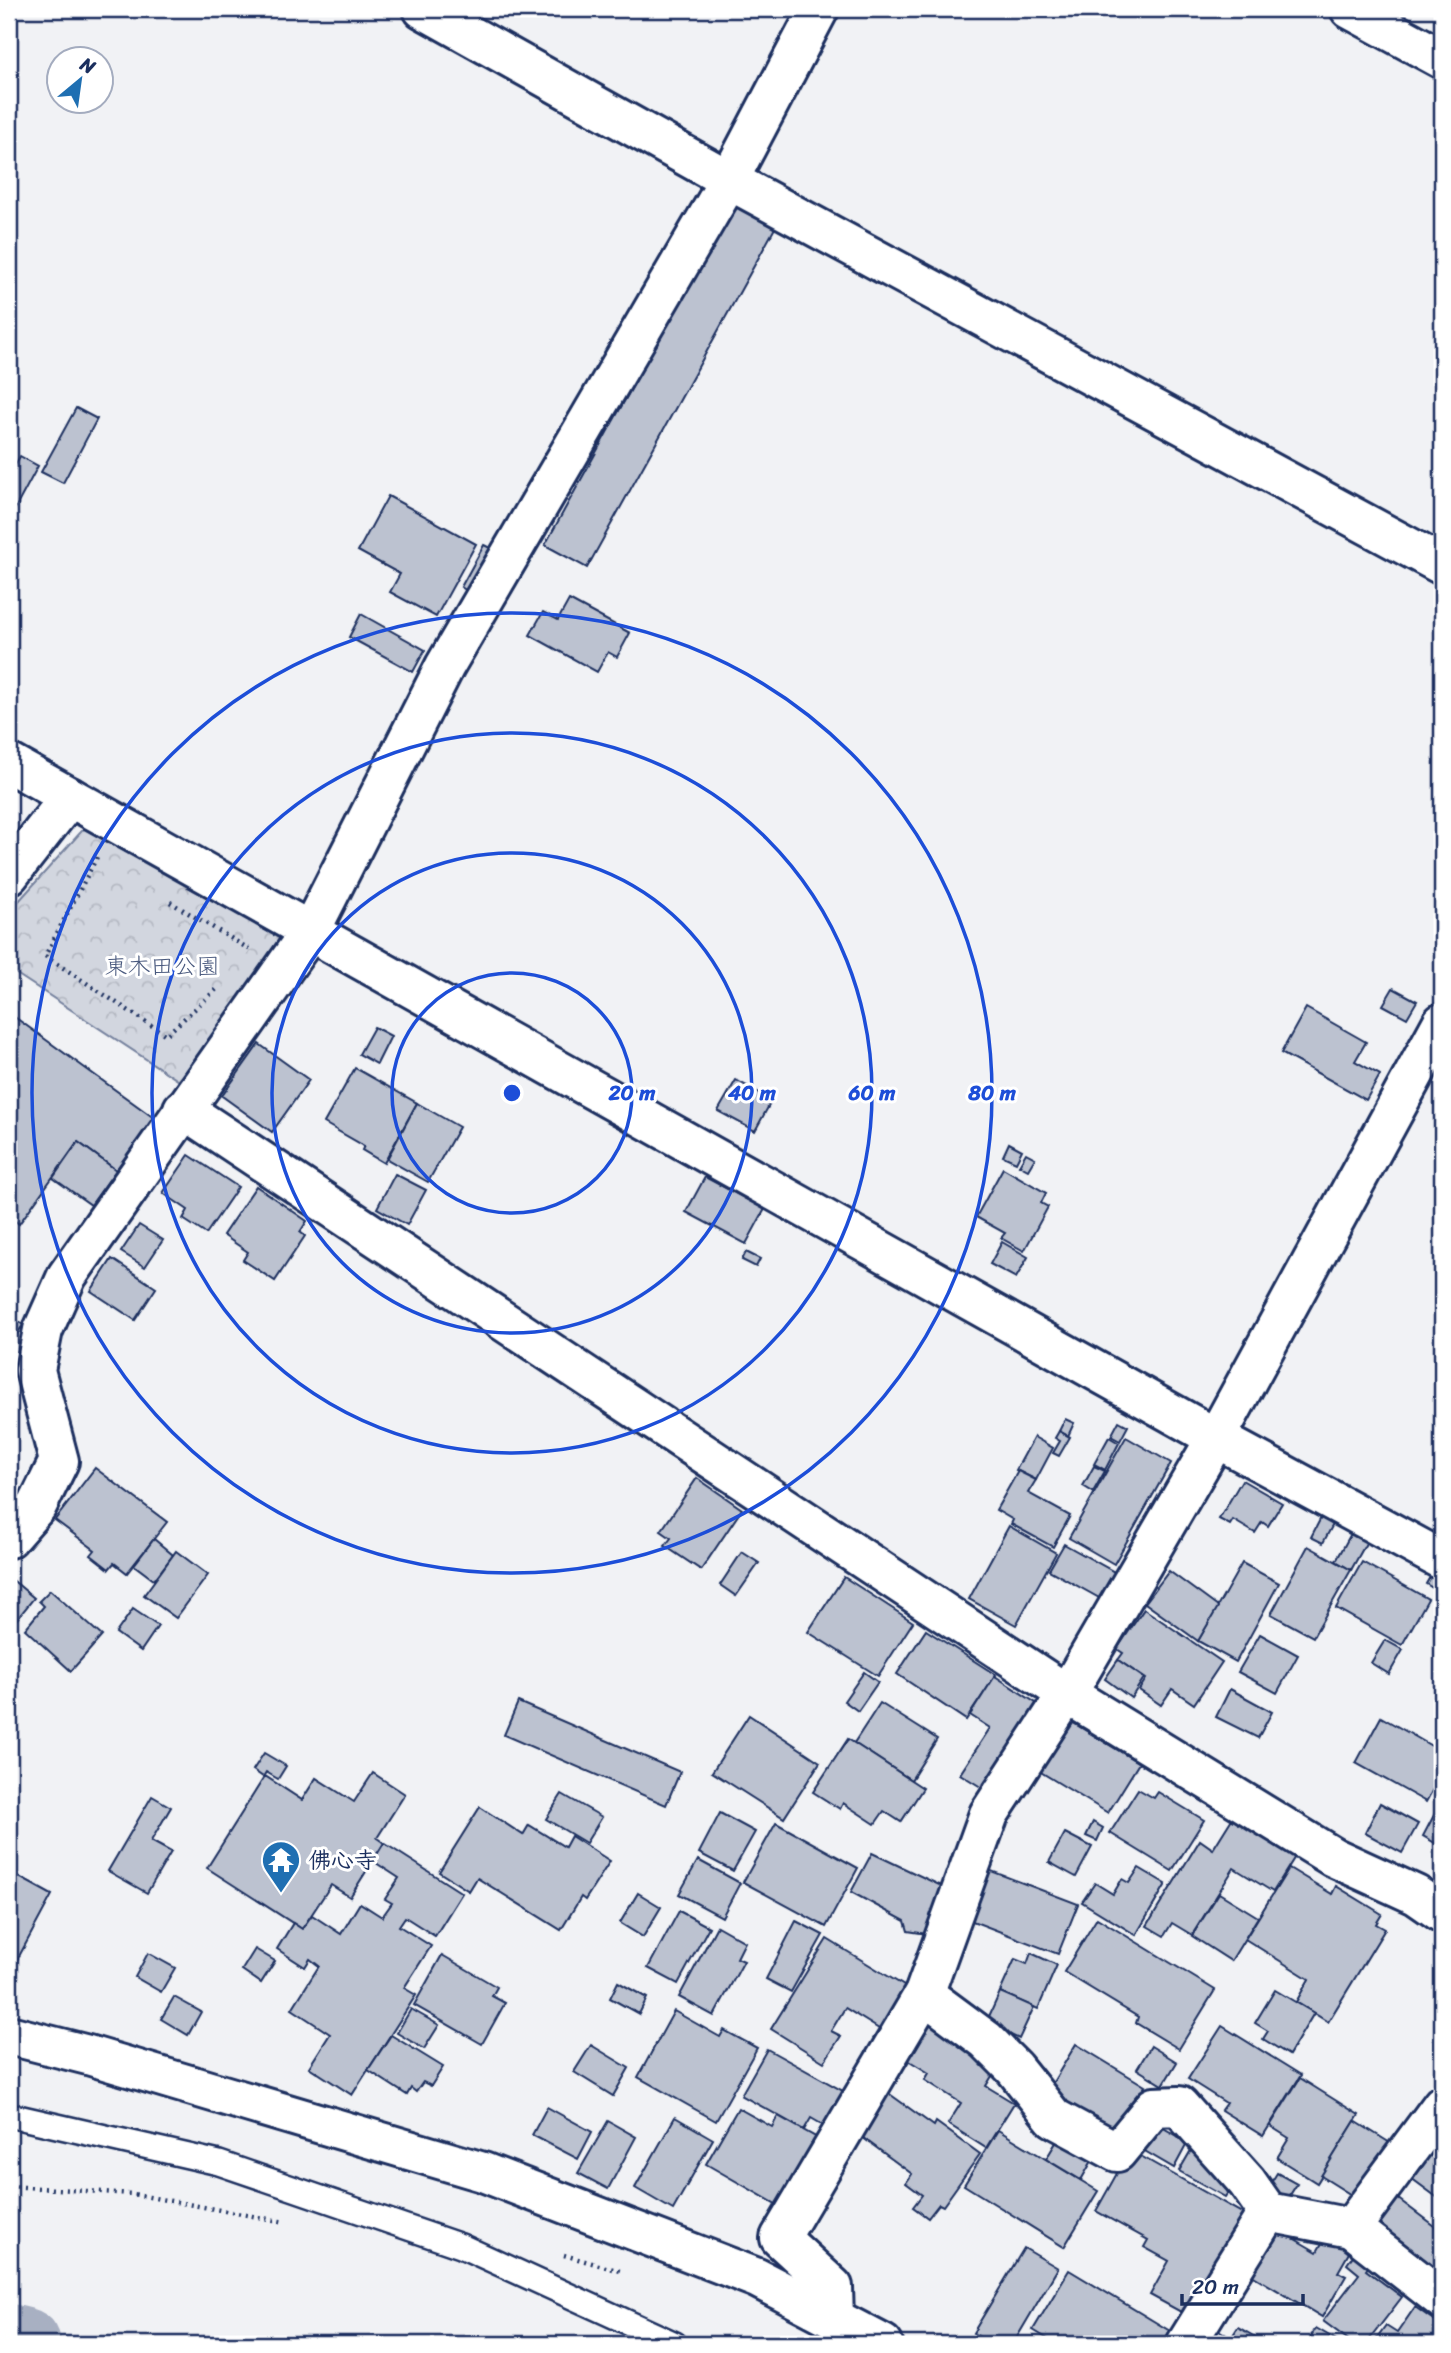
<svg xmlns="http://www.w3.org/2000/svg" width="1451" height="2353" viewBox="0 0 1451 2353" font-family="Sriracha,'Klee One',sans-serif">
  <style>
    .forest { fill: url(#forest-crowns); stroke: #76829e; stroke-width: 2 }
    .lines { fill: none; stroke-linecap: round; stroke-linejoin: round }
    .river { stroke: #a8b0c2; stroke-width: 72 }
    .building { fill: #bcc2d0; stroke: #1b2f5e; stroke-width: 2 }
    .lane-casing { stroke: #1b2f5e; stroke-width: 28 }
    .street-casing { stroke: #1b2f5e; stroke-width: 44 }
    .path { stroke: #1b2f5e; stroke-width: 4.5; stroke-dasharray: 2 5; stroke-linecap: butt }
    .lane { stroke: #fff; stroke-width: 23 }
    .street { stroke: #fff; stroke-width: 38 }
    .ring { fill: none; stroke: #1d4ed8; stroke-width: 3.5 }
    .labels { text-anchor: middle; stroke-width: 6; stroke-linejoin: round; paint-order: stroke }
    .park-label { font-size: 23px; fill: #49597e; stroke: #fff }
    .poi-label { font-size: 23px; font-weight: bold; fill: #1b2f5e; stroke: #fff; text-anchor: start }
    .centre { fill: #1d4ed8; stroke: #fff; stroke-width: 3.5 }
    .ring-label { font-size: 21px; text-anchor: middle; font-weight: bold; fill: #1d4ed8; stroke: #fff; stroke-width: 6; stroke-linejoin: round; paint-order: stroke }
  </style>
  <defs>
    <pattern id="forest-crowns" width="20" height="18" patternUnits="userSpaceOnUse" patternTransform="scale(1.75)"><rect width="20" height="18" fill="#d2d6df"/><path d="M2 6a3 3 0 1 1 6 0M12 15a3 3 0 1 1 6 0" fill="none" stroke="#b4b8c2"/></pattern>
  </defs>
  <rect width="100%" height="100%" fill="#f1f2f5"/>
  <filter id="ink" filterUnits="userSpaceOnUse"><feTurbulence type="fractalNoise" baseFrequency=".0143" numOctaves="2"/><feDisplacementMap in="SourceGraphic" scale="14" xChannelSelector="R" yChannelSelector="G"/><feConvolveMatrix kernelMatrix="1 2 1 2 8 2 1 2 1" color-interpolation-filters="sRGB"/></filter>
  <g filter="url(#ink)">
    <polygon class="forest" points="89,823 279,935 278,951 187,1086 9,969 9,912"/>
    <g class="lines">
      <polyline class="river" points="9,2340 25,2344"/>
    </g>
    <g class="building">
      <polygon points="733,204 775,228 587,568 545,545"/>
      <polygon points="76,408 97,419 63,483 41,472"/>
      <polygon points="20,456 38,466 9,520 9,476"/>
      <polygon points="388,496 476,544 436,617 390,592 400,574 358,551"/>
      <polygon points="484,545 496,551 472,594 461,587"/>
      <polygon points="569,600 630,633 617,657 608,652 597,672 530,635 543,612 558,620"/>
      <polygon points="361,614 425,650 413,672 349,637"/>
      <polygon points="1393,988 1417,1001 1407,1018 1383,1005"/>
      <polygon points="1306,1008 1366,1042 1355,1061 1380,1075 1366,1100 1281,1053"/>
      <polygon points="9,1013 154,1118 116,1170 78,1142 19,1224 9,1216"/>
      <polygon points="374,1027 391,1036 377,1064 359,1054"/>
      <polygon points="259,1044 309,1080 272,1132 222,1096"/>
      <polygon points="355,1068 417,1103 384,1163 362,1150 364,1146 324,1123"/>
      <polygon points="736,1080 772,1100 755,1131 718,1111"/>
      <polygon points="417,1103 459,1127 428,1182 387,1159"/>
      <polygon points="78,1142 116,1170 91,1205 53,1178"/>
      <polygon points="1009,1143 1022,1150 1016,1162 1003,1156"/>
      <polygon points="1026,1153 1035,1158 1028,1170 1019,1165"/>
      <polygon points="189,1155 238,1187 206,1234 183,1219 188,1210 163,1193"/>
      <polygon points="1003,1168 1046,1193 1041,1203 1048,1207 1024,1251 1001,1238 1005,1233 976,1217"/>
      <polygon points="395,1174 426,1190 407,1225 377,1208"/>
      <polygon points="705,1177 765,1209 746,1244 686,1212"/>
      <polygon points="256,1186 307,1221 300,1232 305,1236 275,1281 243,1260 248,1252 223,1235"/>
      <polygon points="139,1225 163,1240 145,1267 121,1252"/>
      <polygon points="1002,1242 1028,1257 1016,1278 990,1264"/>
      <polygon points="746,1252 760,1259 756,1267 742,1260"/>
      <polygon points="112,1259 156,1288 135,1320 91,1291"/>
      <polygon points="9,1314 23,1325 9,1345"/>
      <polygon points="1065,1419 1074,1423 1068,1436 1059,1431"/>
      <polygon points="1119,1421 1128,1426 1120,1441 1111,1436"/>
      <polygon points="1059,1431 1070,1437 1059,1456 1053,1453 1060,1441 1055,1438"/>
      <polygon points="1034,1437 1053,1448 1036,1480 1016,1470"/>
      <polygon points="1109,1437 1119,1443 1105,1470 1094,1464"/>
      <polygon points="1126,1437 1171,1463 1114,1564 1069,1538"/>
      <polygon points="1094,1466 1105,1471 1093,1492 1083,1486"/>
      <polygon points="95,1468 167,1522 127,1573 114,1563 109,1569 91,1555 95,1550 55,1520"/>
      <polygon points="1018,1471 1036,1480 1028,1493 1070,1516 1053,1547 1011,1524 1013,1520 996,1510"/>
      <polygon points="697,1478 742,1509 701,1570 665,1546 671,1538 661,1531"/>
      <polygon points="1242,1480 1282,1503 1268,1526 1262,1522 1255,1533 1233,1520 1230,1525 1219,1519"/>
      <polygon points="1325,1510 1337,1517 1323,1543 1311,1537"/>
      <polygon points="1009,1526 1056,1553 1016,1625 969,1599"/>
      <polygon points="1354,1528 1370,1536 1351,1570 1336,1561"/>
      <polygon points="154,1539 173,1555 154,1580 134,1565"/>
      <polygon points="1064,1544 1116,1573 1101,1599 1049,1570"/>
      <polygon points="1308,1546 1351,1570 1313,1637 1271,1614"/>
      <polygon points="176,1551 208,1575 176,1618 144,1595"/>
      <polygon points="742,1552 759,1563 736,1596 720,1585"/>
      <polygon points="1362,1562 1428,1599 1402,1645 1336,1608"/>
      <polygon points="1242,1563 1279,1583 1236,1662 1198,1641"/>
      <polygon points="1434,1570 1442,1575 1436,1590 1426,1584"/>
      <polygon points="1169,1571 1218,1607 1198,1641 1145,1603"/>
      <polygon points="9,1577 34,1598 9,1629"/>
      <polygon points="844,1577 913,1622 878,1676 808,1632"/>
      <polygon points="50,1590 102,1636 71,1671 25,1629 44,1606 39,1601"/>
      <polygon points="133,1609 158,1626 141,1651 116,1633"/>
      <polygon points="1144,1609 1222,1662 1194,1704 1172,1689 1161,1705 1139,1690 1146,1679 1118,1660 1123,1653 1117,1649"/>
      <polygon points="926,1630 996,1675 966,1720 897,1674"/>
      <polygon points="1260,1634 1298,1655 1277,1693 1238,1672"/>
      <polygon points="1385,1640 1403,1650 1389,1674 1371,1663"/>
      <polygon points="1118,1660 1144,1678 1131,1698 1105,1679"/>
      <polygon points="864,1672 878,1682 858,1711 844,1701"/>
      <polygon points="995,1676 1039,1705 984,1789 960,1774 990,1728 970,1715"/>
      <polygon points="1230,1689 1272,1712 1258,1738 1216,1717"/>
      <polygon points="518,1702 680,1772 666,1805 504,1735"/>
      <polygon points="880,1703 937,1739 911,1780 854,1743"/>
      <polygon points="749,1715 820,1762 784,1818 712,1772"/>
      <polygon points="1381,1717 1442,1752 1442,1773 1426,1802 1356,1763"/>
      <polygon points="1070,1721 1139,1763 1108,1813 1039,1771"/>
      <polygon points="848,1739 923,1788 901,1822 884,1811 875,1824 843,1803 840,1809 813,1792"/>
      <polygon points="264,1753 286,1766 278,1779 266,1772 263,1777 253,1770"/>
      <polygon points="373,1773 405,1794 377,1838 384,1843 350,1897 331,1885 302,1929 207,1868 265,1776 302,1800 316,1778 354,1802"/>
      <polygon points="1138,1789 1154,1798 1158,1792 1204,1820 1172,1871 1110,1833"/>
      <polygon points="562,1794 602,1817 586,1843 546,1819"/>
      <polygon points="152,1796 171,1807 151,1841 171,1852 147,1893 108,1871"/>
      <polygon points="1442,1800 1442,1847 1423,1836"/>
      <polygon points="1380,1803 1418,1824 1402,1853 1365,1833"/>
      <polygon points="480,1807 523,1835 529,1825 565,1847 571,1836 610,1861 585,1900 581,1897 561,1930 477,1878 469,1891 439,1872"/>
      <polygon points="720,1813 755,1832 733,1871 699,1853"/>
      <polygon points="1233,1817 1296,1855 1273,1892 1234,1868 1192,1935 1172,1923 1164,1936 1147,1926 1200,1840 1213,1849"/>
      <polygon points="1093,1822 1103,1828 1097,1841 1086,1836"/>
      <polygon points="776,1823 858,1868 826,1927 743,1882"/>
      <polygon points="1065,1833 1092,1847 1076,1877 1049,1862"/>
      <polygon points="384,1843 462,1893 435,1936 405,1917 399,1926 431,1946 404,1988 416,1995 352,2095 309,2067 330,2034 292,2009 319,1966 310,1959 305,1967 277,1949 293,1923 302,1929 312,1915 341,1934 360,1903 382,1917 392,1903 385,1899 399,1878 373,1861"/>
      <polygon points="872,1853 950,1890 933,1935 908,1931 905,1921 851,1892"/>
      <polygon points="698,1860 740,1883 722,1917 679,1894"/>
      <polygon points="1139,1868 1166,1884 1136,1935 1082,1902 1095,1883 1113,1894 1122,1879 1129,1883"/>
      <polygon points="1289,1868 1332,1894 1336,1886 1382,1914 1376,1924 1385,1929 1328,2022 1296,2002 1309,1979 1245,1939"/>
      <polygon points="986,1869 1078,1904 1058,1954 967,1919"/>
      <polygon points="10,1872 52,1895 17,1960 9,1955"/>
      <polygon points="638,1893 661,1907 643,1937 620,1923"/>
      <polygon points="1219,1893 1258,1917 1231,1961 1192,1936"/>
      <polygon points="679,1911 709,1927 678,1984 648,1968"/>
      <polygon points="1097,1918 1215,1990 1179,2049 1136,2023 1138,2017 1064,1972"/>
      <polygon points="796,1921 823,1935 791,1992 766,1979"/>
      <polygon points="717,1926 745,1942 737,1958 744,1961 714,2016 679,1997"/>
      <polygon points="827,1939 914,1992 887,2034 845,2008 831,2031 841,2036 824,2062 771,2029"/>
      <polygon points="255,1949 275,1961 261,1983 242,1970"/>
      <polygon points="148,1953 175,1968 161,1992 135,1977"/>
      <polygon points="1031,1953 1057,1965 1038,2009 1000,1992 1015,1959 1027,1964"/>
      <polygon points="442,1955 497,1987 492,1996 505,2003 482,2044 414,2005"/>
      <polygon points="618,1982 647,1998 639,2014 610,1998"/>
      <polygon points="1275,1990 1314,2013 1289,2055 1263,2039 1268,2031 1255,2023"/>
      <polygon points="1000,1992 1034,2007 1019,2039 986,2023"/>
      <polygon points="174,1997 201,2012 188,2035 161,2019"/>
      <polygon points="411,2009 439,2025 424,2049 397,2033"/>
      <polygon points="674,2011 720,2037 724,2030 757,2048 716,2121 638,2077"/>
      <polygon points="921,2011 1001,2061 986,2086 1014,2103 986,2148 948,2124 961,2103 925,2080 929,2073 895,2052"/>
      <polygon points="1222,2026 1301,2075 1263,2136 1221,2110 1226,2103 1188,2079"/>
      <polygon points="391,2035 443,2067 431,2086 423,2082 416,2092 411,2088 407,2095 368,2070"/>
      <polygon points="1076,2044 1145,2086 1111,2136 1046,2094"/>
      <polygon points="591,2045 629,2068 613,2096 574,2072"/>
      <polygon points="1151,2046 1177,2062 1163,2085 1137,2069"/>
      <polygon points="767,2049 850,2095 830,2129 811,2118 804,2130 741,2095"/>
      <polygon points="1300,2078 1359,2115 1317,2183 1277,2158 1289,2138 1270,2126"/>
      <polygon points="880,2087 934,2126 936,2122 980,2154 943,2206 939,2204 928,2218 913,2207 922,2195 906,2183 912,2174 851,2129"/>
      <polygon points="547,2107 592,2132 578,2159 532,2135"/>
      <polygon points="738,2108 772,2127 778,2116 819,2139 781,2207 706,2164"/>
      <polygon points="675,2117 713,2139 673,2210 635,2188"/>
      <polygon points="608,2121 636,2137 608,2189 578,2173"/>
      <polygon points="1355,2121 1395,2146 1361,2201 1321,2176"/>
      <polygon points="1158,2125 1188,2142 1174,2168 1143,2150"/>
      <polygon points="998,2130 1098,2191 1064,2247 964,2185"/>
      <polygon points="1063,2131 1097,2152 1081,2180 1046,2159"/>
      <polygon points="1442,2136 1442,2201 1411,2178"/>
      <polygon points="1197,2140 1235,2181 1225,2197 1179,2171"/>
      <polygon points="1130,2150 1247,2216 1190,2317 1150,2295 1169,2261 1144,2247 1148,2240 1096,2211"/>
      <polygon points="1277,2173 1297,2184 1288,2198 1269,2186"/>
      <polygon points="1397,2198 1442,2232 1442,2278 1375,2227"/>
      <polygon points="1274,2227 1317,2252 1326,2236 1350,2251 1338,2272 1346,2276 1322,2317 1247,2272"/>
      <polygon points="1024,2248 1058,2268 1013,2344 992,2344 973,2333"/>
      <polygon points="1357,2250 1372,2262 1366,2270 1402,2297 1366,2344 1354,2344 1323,2321 1359,2274 1347,2264"/>
      <polygon points="1069,2270 1175,2334 1169,2344 1056,2344 1033,2330"/>
      <polygon points="1415,2307 1442,2326 1442,2344 1373,2344 1386,2326 1397,2333"/>
      <polygon points="1211,2325 1231,2338 1238,2327 1267,2344 1199,2344"/>
      <polygon points="1316,2328 1343,2344 1306,2344"/>
    </g>
    <g class="lines">
      <g class="lane-casing">
        <polyline id="lane" points="9,2115 219,2163 461,2246 675,2344"/>
      </g>
      <g class="street-casing">
        <g id="street">
          <polyline points="423,9 729,180 1442,565"/>
          <polyline points="1350,9 1442,59"/>
          <polyline points="9,763 1216,1438 1442,1560"/>
          <polyline points="9,875 70,797"/>
          <polyline points="183,1109 1067,1694 1333,1857 1416,1895 1442,1913"/>
          <polyline points="9,1538 37,1506 59,1461 35,1370 43,1330 67,1276 311,930 445,666 729,180 819,9"/>
          <polyline points="924,1994 986,2040 1014,2068 1054,2118 1117,2152 1154,2107 1179,2106 1247,2182 1268,2212 1351,2228 1442,2299"/>
          <polyline points="9,2035 88,2055 483,2172 757,2278 883,2344"/>
          <polyline points="1351,2228 1442,2105"/>
          <polyline points="834,2319 833,2287 780,2238 924,1994 989,1814 1067,1694 1216,1438 1442,1023"/>
          <polyline points="1186,2344 1268,2212"/>
        </g>
      </g>
      <g class="path">
        <polyline points="97,857 45,956 166,1035 219,987"/>
        <polyline points="170,902 249,949"/>
        <polyline points="9,2186 133,2194 285,2222"/>
        <polyline points="564,2255 620,2271"/>
      </g>
      <use href="#lane" class="lane"/>
      <use href="#street" class="street"/>
    </g>
  </g>
  <g class="ring">
    <circle cx="512" cy="1093" r="120"/>
    <circle cx="512" cy="1093" r="240"/>
    <circle cx="512" cy="1093" r="360"/>
    <circle cx="512" cy="1093" r="480"/>
  </g>
  <defs>
    <g id="temple-pin" transform="scale(2.0125)"><path d="M0 17L-7.5 6A9.5 9.5 0 1 1 7.5 6Z" fill="#1f6fb2" stroke="#fff"/><path d="M0-6L5-2H3V0L6.5 2.5H4V6H1.5V3h-3V6H-4V2.5H-6.5L-3 0V-2H-5Z" fill="#fff"/></g>
  </defs>
  <g fill-rule="evenodd">
    <use href="#temple-pin" x="281" y="1860"/>
  </g>
  <g class="labels">
    <g class="park-label">
      <text x="162" y="974">東木田公園</text>
    </g>
    <g class="poi-label">
      <text x="308" y="1868">佛心寺</text>
    </g>
  </g>
  <circle cx="512" cy="1093" r="10" class="centre"/>
  <g class="ring-label">
    <text x="632" y="1100">20 m</text>
    <text x="752" y="1100">40 m</text>
    <text x="872" y="1100">60 m</text>
    <text x="992" y="1100">80 m</text>
  </g>
  <rect width="1451" height="2353" fill="none" stroke="#fff" stroke-width="35"/>
  <rect x="18" y="18" width="1416" height="2318" fill="none" stroke="#1b2f5e" stroke-width="2.5" filter="url(#ink)"/>
  <g transform="translate(80 80) rotate(29)"><circle r="33" fill="#ffffff" stroke="#a4acbf" stroke-width="2"/>
  <path d="M0-5L12 26L0 18L-12 26Z" fill="#1f6fb2"/>
  <text y="-10" font-size="19" font-weight="bold" text-anchor="middle" fill="#1b2f5e">N</text>
  </g>
  <path d="M1182 2294v10h121v-10" fill="none" stroke="#1b2f5e" stroke-width="3.5"/>
  <text x="1192" y="2294" font-size="21" fill="#1b2f5e" stroke="#ffffff" stroke-width="5" paint-order="stroke">20 m</text>
</svg>
